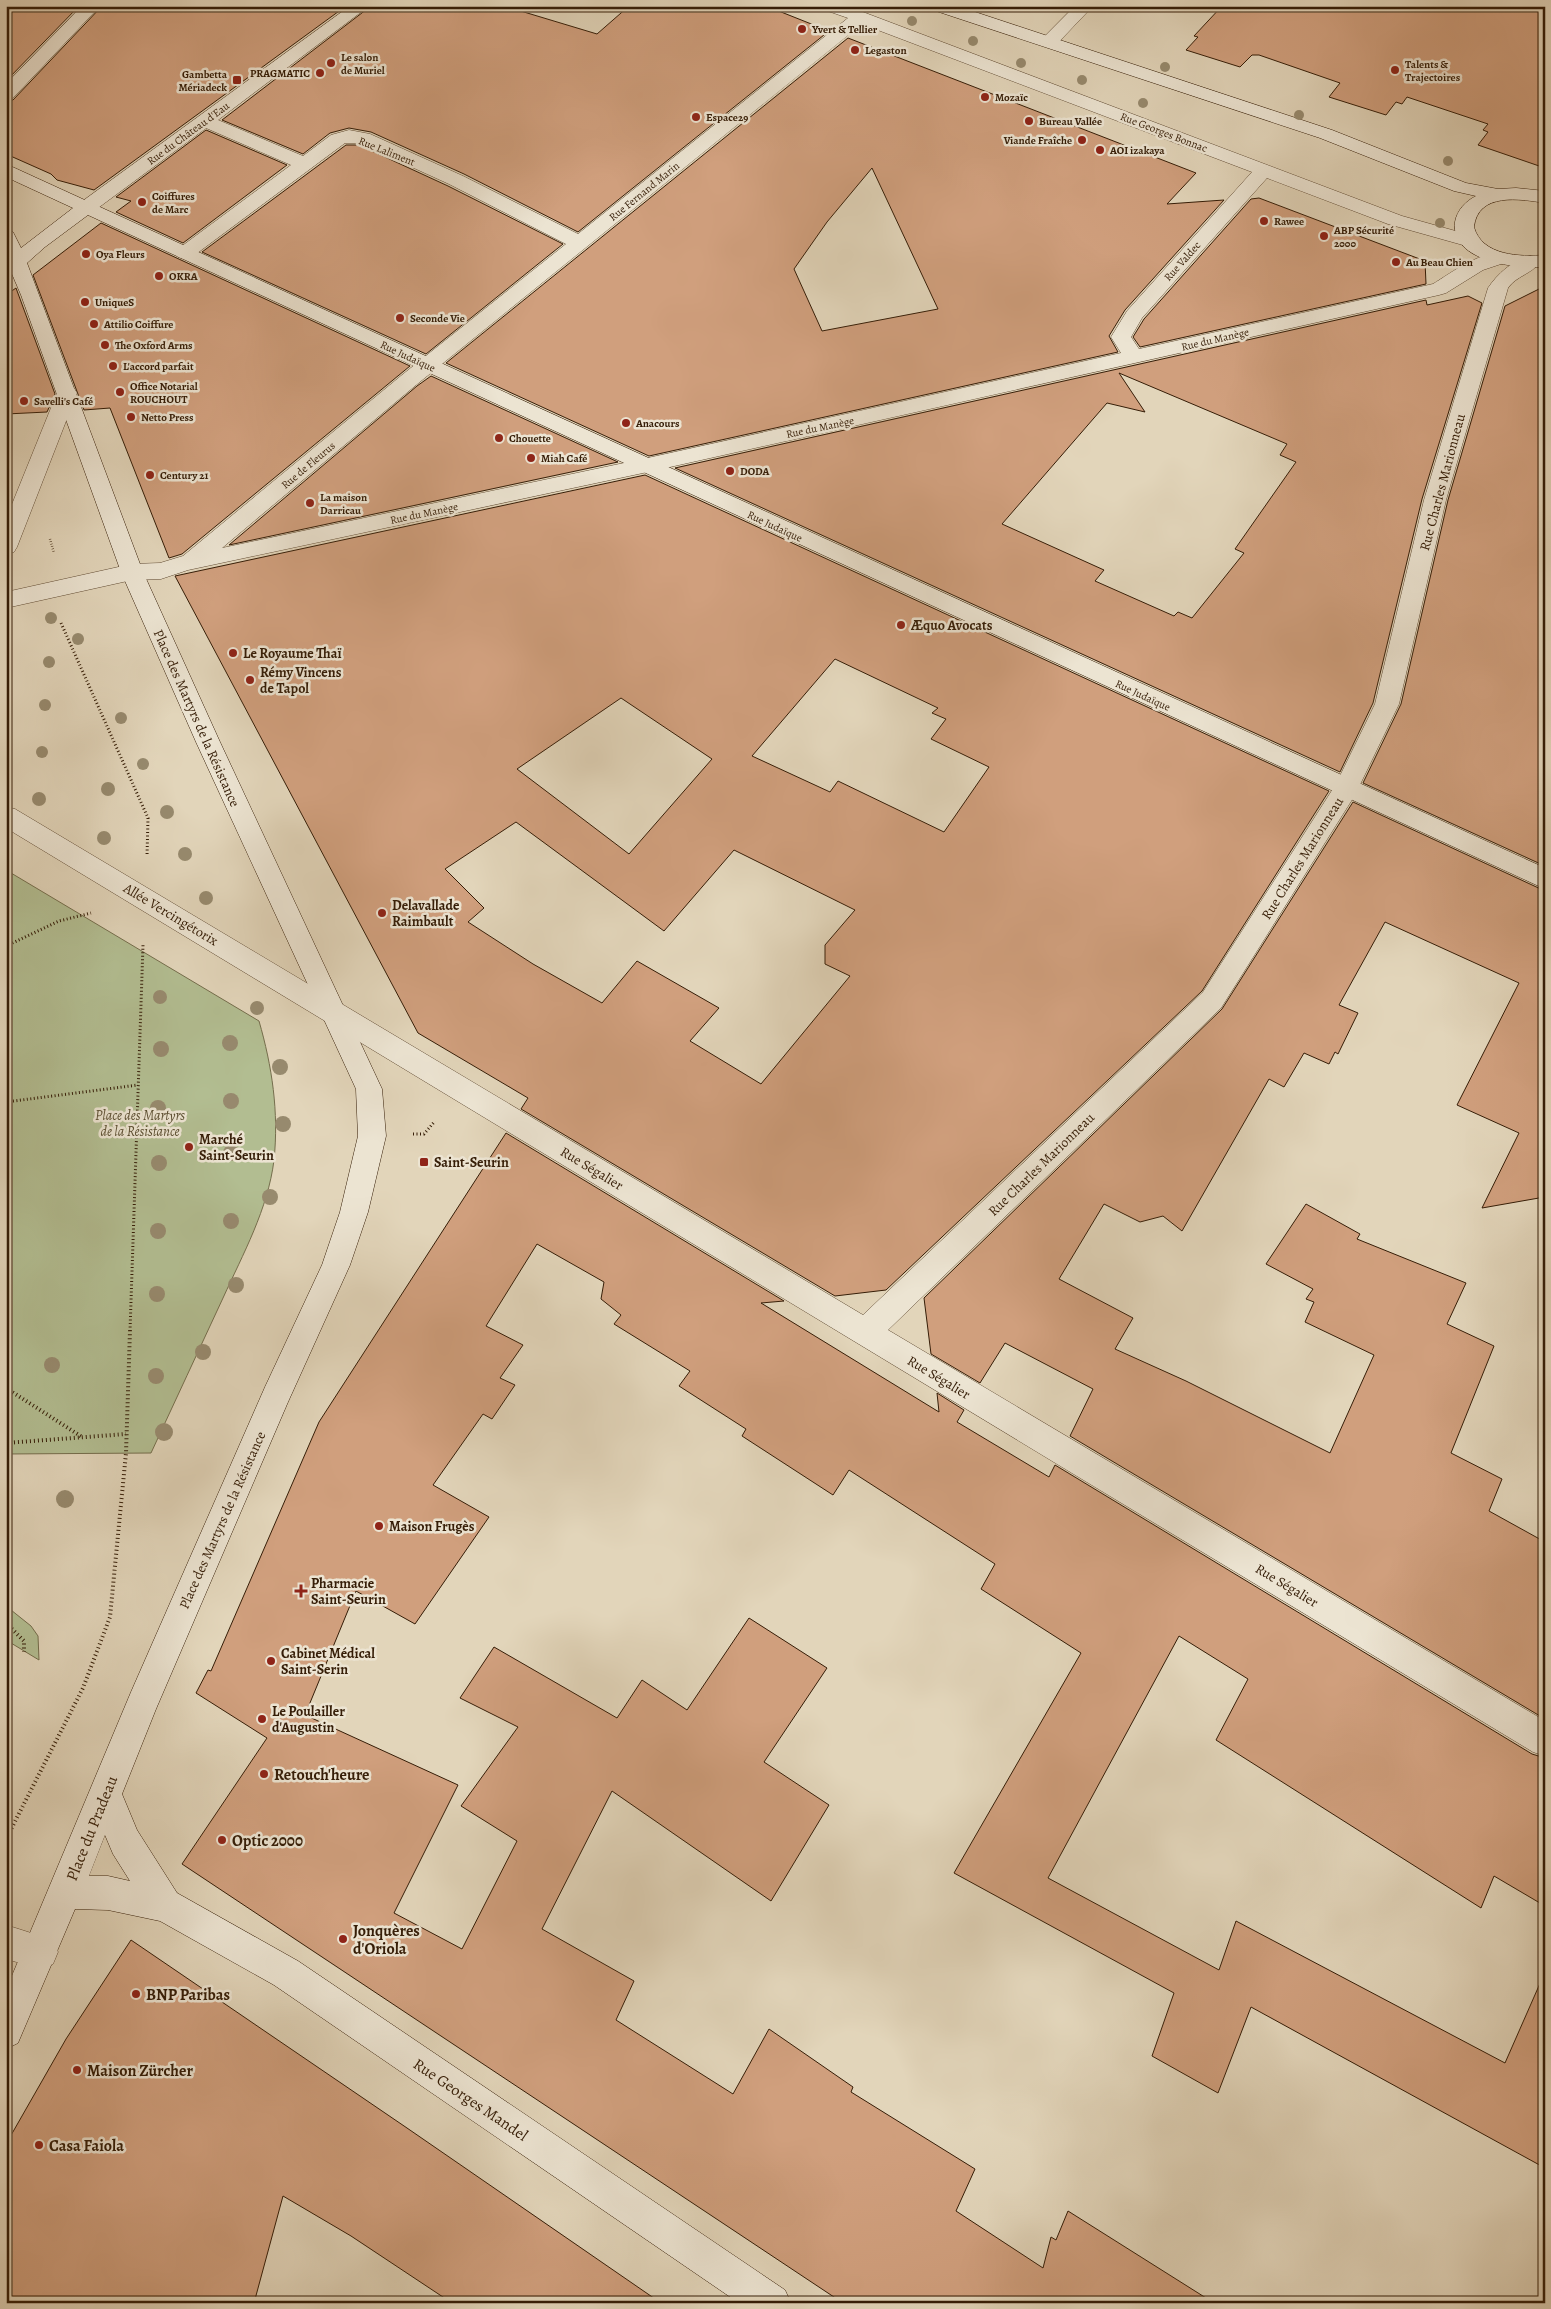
<svg xmlns="http://www.w3.org/2000/svg" width="1551" height="2309" viewBox="0 0 1551 2309" font-family="Alegreya,serif">
  <style>
    .green { fill: #b2bd91; stroke: #746d4c }
    .building { fill: #d09f7d; stroke: #351d07; fill-rule: evenodd }
    .lines { fill: none; stroke-linecap: round; stroke-linejoin: round }
    .street-casing { stroke: #604b34; stroke-width: 1 }
    .secondary-casing { stroke: #351d07; stroke-width: 1 }
    .path-far2 { stroke: #351d07; stroke-width: 2.5; stroke-dasharray: 0.5 2; stroke-linecap: butt }
    .path-far1 { stroke: #351d07; stroke-width: 3; stroke-dasharray: 1 2.5; stroke-linecap: butt }
    .path { stroke: #351d07; stroke-width: 4; stroke-dasharray: 1 3; stroke-linecap: butt }
    .street { fill: #ece4d2; fill-rule: evenodd }
    .secondary { fill: #ece4d2; fill-rule: evenodd }
    .tree { fill: #978a6e }
    .poi-dot { fill: #8f2418; stroke: #ece4d2; stroke-width: 2 }
    .labels { text-anchor: middle; stroke-width: 5; stroke-linejoin: round; paint-order: stroke }
    .far-poi-label { font-size: 11px; font-weight: bold; fill: #351d07; stroke: #ece4d2; text-anchor: start }
    .far-street-label { font-size: 11px; fill: #351d07; stroke: #ece4d2 }
    .street-label { font-size: 14px; fill: #351d07; stroke: #ece4d2 }
    .poi-label { font-size: 14px; font-weight: bold; fill: #351d07; stroke: #ece4d2; text-anchor: start }
    .park-label { font-size: 14px; font-style: italic; fill: #5a4d30; stroke: #ece4d2 }
    .near-poi-label { font-size: 16px; font-weight: bold; fill: #351d07; stroke: #ece4d2; text-anchor: start }
    .near-street-label { font-size: 16px; fill: #351d07; stroke: #ece4d2 }
  </style>
  <rect width="100%" height="100%" fill="#e2d5ba"/>
  <filter id="stains"><feTurbulence type="fractalNoise" baseFrequency=".004" numOctaves="4"/><feColorMatrix values="0 0 0 0 .2 0 0 0 0 .09 0 0 0 0 .02 0 0 0 .5 -.17"/></filter>
  <radialGradient id="worn" r=".72"><stop offset=".6" stop-color="#630" stop-opacity="0"/><stop offset="1" stop-color="#630" stop-opacity=".3"/></radialGradient>
  <g class="green">
    <path d="M 6,870 L 259,1021 C 272,1066 279,1112 274,1160 C 268,1209 243,1254 223,1298 C 199,1350 175,1401 151,1453 L 6,1454 Z"/>
    <polygon points="6,1606 31,1626 38,1636 39,1660 6,1640"/>
  </g>
  <g class="building">
    <polygon points="6,6 79,6 6,81"/>
    <polygon points="102,6 346,6 94,190 57,180 51,174 6,154 6,102 13,100"/>
    <polygon points="371,6 504,6 597,34 629,6 766,6 829,31 578,232 464,174 371,132 349,128 330,133 303,154 222,120"/>
    <polygon points="1222,6 1522,6 1545,13 1545,168 1478,145 1488,132 1483,130 1488,124 1407,97 1402,104 1396,102 1386,115 1329,97 1340,83 1259,55 1252,55 1240,67 1186,50 1198,37 1194,36"/>
    <path d="M 848,38 L 1196,173 L 1167,204 L 1224,200 L 1125,310 L 1109,336 L 1118,352 L 649,456 L 446,363 ZM 872,168 L 938,309 L 822,331 L 794,269 L 827,222 Z"/>
    <polygon points="206,130 287,165 183,243 116,212 131,201 116,197"/>
    <polygon points="346,145 359,145 448,186 563,244 426,354 202,252"/>
    <polygon points="1259,198 1425,261 1426,284 1140,347 1133,337 1144,319 1251,199"/>
    <polygon points="101,223 410,366 182,554 169,558 110,408 84,410 33,275"/>
    <polygon points="1545,286 1545,598 1540,689 1545,690 1545,866 1363,783 1401,704 1448,500 1505,306"/>
    <polygon points="16,288 55,394 47,412 6,414 6,295"/>
    <path d="M 1468,296 L 1482,303 L 1422,499 L 1373,703 L 1340,772 L 675,468 L 1426,300 L 1427,305 ZM 1119,373 L 1287,444 L 1280,455 L 1296,462 L 1235,549 L 1244,553 L 1192,618 L 1178,612 L 1174,616 L 1095,581 L 1104,570 L 1002,524 L 1107,403 L 1145,412 Z"/>
    <polygon points="431,376 618,462 229,545 417,386"/>
    <path d="M 645,475 L 1329,791 L 1202,991 L 886,1290 L 835,1296 L 521,1109 L 528,1098 L 418,1033 L 175,576 ZM 835,659 L 938,708 L 932,713 L 946,719 L 931,739 L 989,767 L 944,832 L 838,781 L 830,792 L 752,756 ZM 621,698 L 712,759 L 629,854 L 517,769 ZM 516,822 L 664,931 L 734,850 L 855,910 L 825,945 L 825,964 L 850,976 L 761,1084 L 690,1041 L 719,1008 L 637,961 L 602,1003 L 533,964 L 468,922 L 484,908 L 445,869 Z"/>
    <polygon points="1353,802 1545,891 1545,1185 1539,1198 1482,1208 1519,1133 1457,1105 1519,983 1385,922 1339,1005 1358,1013 1338,1054 1335,1052 1329,1064 1304,1053 1284,1087 1269,1079 1182,1231 1163,1216 1140,1222 1104,1204 1059,1279 1133,1318 1115,1349 1186,1381 1330,1453 1374,1355 1305,1322 1314,1302 1306,1299 1313,1289 1266,1264 1306,1204 1360,1234 1357,1239 1466,1283 1447,1324 1494,1346 1451,1453 1502,1479 1489,1511 1545,1542 1545,1719 1070,1436 1093,1389 1005,1343 980,1383 931,1354 924,1298 1222,1009"/>
    <polygon points="506,1133 784,1301 761,1303 939,1412 937,1393 964,1410 957,1422 1049,1477 1055,1465 1532,1754 1545,1758 1545,1906 1494,1876 1481,1908 1216,1740 1248,1679 1179,1636 1048,1878 1219,1970 1236,1921 1505,2063 1545,1972 1545,2168 1251,2007 1218,2093 1152,2056 1174,1993 954,1873 1081,1653 981,1589 995,1564 849,1470 833,1495 742,1436 746,1429 679,1386 690,1371 614,1324 621,1315 601,1299 604,1282 537,1244 486,1326 523,1345 500,1378 515,1385 492,1419 483,1414 433,1485 489,1517 415,1624 356,1591 305,1715 458,1785 394,1913 462,1949 517,1841 461,1806 518,1727 460,1698 494,1647 617,1718 642,1680 687,1710 749,1618 827,1668 764,1762 829,1805 771,1901 612,1791 542,1929 634,1981 616,2020 733,2094 769,2029 853,2087 851,2092 975,2169 956,2211 1043,2268 1051,2237 1056,2240 1068,2211 1214,2303 843,2303 182,1864 267,1738 196,1693 208,1670 211,1671 319,1422"/>
    <polygon points="131,1940 407,2128 661,2303 452,2303 351,2236 283,2196 254,2303 6,2303 6,2144 66,2039"/>
  </g>
  <g class="lines">
    <g class="street-casing">
      <g id="street">
        <polygon points="82,6 100,6 12,99 6,100 6,84"/>
        <path d="M 350,6 L 369,6 L 218,120 L 303,156 L 331,135 L 349,130 L 370,134 L 463,176 L 578,234 L 848,18 L 825,10 L 823,6 L 847,6 L 1402,216 L 1477,237 L 1480,241 L 1477,245 L 1470,247 L 1388,224 L 1267,178 L 1142,318 L 1131,337 L 1139,349 L 1433,284 C 1451,273 1484,248 1507,254 L 1510,258 L 1507,262 L 1483,270 L 1446,293 L 1439,295 L 643,473 L 188,570 L 161,579 L 132,580 L 6,608 L 6,592 L 132,564 L 160,563 L 183,556 L 402,375 L 566,244 L 449,184 L 359,143 L 345,143 L 192,257 L 185,259 L 178,257 L 175,253 L 178,249 L 291,165 L 206,128 L 94,211 L 87,213 L 80,211 L 77,207 L 80,203 ZM 862,24 L 1252,172 L 1127,311 L 1111,337 L 1121,353 L 643,459 L 222,548 L 416,385 Z"/>
        <polygon points="1075,6 1093,6 1055,46 1043,46 1040,42 1043,38"/>
        <path d="M 1530,256 L 1537,258 L 1540,262 C 1532,274 1516,276 1508,288 L 1446,500 L 1399,704 L 1355,795 L 1221,1008 L 888,1330 L 1545,1721 L 1545,1756 L 1533,1752 L 6,828 L 6,807 L 15,809 L 863,1315 L 1203,992 L 1336,784 L 1375,704 L 1424,500 L 1488,288 C 1498,273 1512,261 1530,256 Z"/>
        <polygon points="67,386 74,388 77,393 17,547 14,552 6,555 6,519 57,393 60,388"/>
        <polygon points="6,1925 53,1940 58,1952 53,1964 41,1969 6,1959"/>
      </g>
    </g>
    <g class="secondary-casing">
      <g id="secondary">
        <path d="M 931,6 L 957,6 L 1332,130 L 1466,183 L 1498,189 L 1516,188 L 1545,191 L 1545,203 C 1520,199 1478,192 1474,227 C 1482,256 1520,257 1545,255 L 1545,267 C 1518,269 1450,262 1455,222 C 1457,210 1466,201 1476,196 L 1454,191 L 1320,138 L 933,10 Z"/>
        <path d="M 6,164 L 1545,868 L 1545,889 L 88,215 L 45,247 L 27,263 L 143,572 L 220,742 L 382,1089 L 386,1136 L 368,1212 L 350,1265 L 288,1402 L 156,1709 L 122,1794 L 137,1830 L 177,1893 L 298,1961 L 785,2290 L 791,2303 L 739,2303 L 274,1985 L 160,1921 L 108,1910 L 75,1909 L 18,2043 L 6,2049 L 6,1990 L 131,1692 L 265,1387 L 322,1265 L 340,1212 L 358,1136 L 356,1089 L 196,742 L 121,572 L 21,295 L 6,260 L 6,230 L 13,232 L 21,248 L 73,208 L 6,177 ZM 105,1835 L 113,1854 L 130,1881 L 108,1876 L 89,1876 Z"/>
      </g>
    </g>
    <polyline class="path-far2" points="50,539 54,553"/>
    <g class="path-far1">
      <polyline points="61,623 148,818 147,856"/>
      <polyline points="6,946 59,921 91,913"/>
      <polyline points="6,1102 138,1085"/>
      <polyline points="413,1134 424,1134 435,1121"/>
      <polyline points="130,1331 143,945"/>
    </g>
    <g class="path">
      <polyline points="6,1388 82,1437"/>
      <polyline points="6,1443 126,1434"/>
      <polyline points="6,1623 24,1641 24,1652"/>
      <polyline points="6,1839 83,1688 110,1617 126,1453 130,1330"/>
    </g>
    <use href="#street" class="street"/>
    <use href="#secondary" class="secondary"/>
  </g>
  <g class="tree">
    <circle cx="912" cy="21" r="5"/>
    <circle cx="973" cy="41" r="5"/>
    <circle cx="1021" cy="63" r="5"/>
    <circle cx="1165" cy="67" r="5"/>
    <circle cx="1082" cy="80" r="5"/>
    <circle cx="1143" cy="103" r="5"/>
    <circle cx="1299" cy="115" r="5"/>
    <circle cx="1448" cy="161" r="5"/>
    <circle cx="1440" cy="223" r="5"/>
    <circle cx="51" cy="618" r="6"/>
    <circle cx="78" cy="639" r="6"/>
    <circle cx="49" cy="662" r="6"/>
    <circle cx="45" cy="705" r="6"/>
    <circle cx="121" cy="718" r="6"/>
    <circle cx="42" cy="752" r="6"/>
    <circle cx="143" cy="764" r="6"/>
    <circle cx="108" cy="789" r="7"/>
    <circle cx="39" cy="799" r="7"/>
    <circle cx="167" cy="812" r="7"/>
    <circle cx="104" cy="838" r="7"/>
    <circle cx="185" cy="854" r="7"/>
    <circle cx="206" cy="898" r="7"/>
    <circle cx="160" cy="997" r="7"/>
    <circle cx="257" cy="1008" r="7"/>
    <circle cx="230" cy="1043" r="8"/>
    <circle cx="161" cy="1049" r="8"/>
    <circle cx="280" cy="1067" r="8"/>
    <circle cx="231" cy="1101" r="8"/>
    <circle cx="158" cy="1108" r="8"/>
    <circle cx="283" cy="1124" r="8"/>
    <circle cx="231" cy="1153" r="8"/>
    <circle cx="159" cy="1163" r="8"/>
    <circle cx="270" cy="1197" r="8"/>
    <circle cx="231" cy="1221" r="8"/>
    <circle cx="158" cy="1231" r="8"/>
    <circle cx="236" cy="1285" r="8"/>
    <circle cx="157" cy="1294" r="8"/>
    <circle cx="203" cy="1352" r="8"/>
    <circle cx="52" cy="1365" r="8"/>
    <circle cx="156" cy="1376" r="8"/>
    <circle cx="164" cy="1432" r="9"/>
    <circle cx="65" cy="1499" r="9"/>
  </g>
  <g class="poi-dot">
    <circle cx="802" cy="29" r="5"/>
    <circle cx="855" cy="50" r="5"/>
    <circle cx="331" cy="63" r="5"/>
    <circle cx="1395" cy="70" r="5"/>
    <circle cx="320" cy="73" r="5"/>
    <rect x="232" y="75" width="10" height="10" rx="2.5"/>
    <circle cx="985" cy="97" r="5"/>
    <circle cx="696" cy="117" r="5"/>
    <circle cx="1029" cy="121" r="5"/>
    <circle cx="1082" cy="140" r="5"/>
    <circle cx="1100" cy="150" r="5"/>
    <circle cx="142" cy="202" r="5"/>
    <circle cx="1264" cy="221" r="5"/>
    <circle cx="1324" cy="236" r="5"/>
    <circle cx="86" cy="254" r="5"/>
    <circle cx="1396" cy="262" r="5"/>
    <circle cx="159" cy="276" r="5"/>
    <circle cx="85" cy="302" r="5"/>
    <circle cx="400" cy="318" r="5"/>
    <circle cx="94" cy="324" r="5"/>
    <circle cx="105" cy="345" r="5"/>
    <circle cx="113" cy="366" r="5"/>
    <circle cx="120" cy="392" r="5"/>
    <circle cx="24" cy="401" r="5"/>
    <circle cx="131" cy="417" r="5"/>
    <circle cx="626" cy="423" r="5"/>
    <circle cx="499" cy="438" r="5"/>
    <circle cx="531" cy="458" r="5"/>
    <circle cx="730" cy="471" r="5"/>
    <circle cx="150" cy="475" r="5"/>
    <circle cx="310" cy="503" r="5"/>
    <circle cx="901" cy="625" r="5"/>
    <circle cx="233" cy="653" r="5"/>
    <circle cx="250" cy="680" r="5"/>
    <circle cx="382" cy="913" r="5"/>
    <circle cx="189" cy="1147" r="5"/>
    <rect x="419" y="1157" width="10" height="10" rx="2.5"/>
    <circle cx="379" cy="1526" r="5"/>
    <path d="M298.5 1583.5h5v5h5v5h-5v5h-5v-5h-5v-5h5z"/>
    <circle cx="271" cy="1661" r="5"/>
    <circle cx="262" cy="1719" r="5"/>
    <circle cx="264" cy="1774" r="5"/>
    <circle cx="222" cy="1840" r="5"/>
    <circle cx="343" cy="1939" r="5"/>
    <circle cx="136" cy="1994" r="5"/>
    <circle cx="77" cy="2070" r="5"/>
    <circle cx="39" cy="2145" r="5"/>
  </g>
  <g class="labels">
    <g class="far-poi-label">
      <text x="812" y="33">Yvert &amp; Tellier</text>
      <text x="865" y="54">Legaston</text>
      <text x="341" y="61">Le salon<tspan x="341" dy="13">de Muriel</tspan></text>
      <text x="1405" y="68">Talents &amp;<tspan x="1405" dy="13">Trajectoires</tspan></text>
      <text x="310" y="77" text-anchor="end">PRAGMATIC</text>
      <text x="227" y="78" text-anchor="end">Gambetta<tspan x="227" dy="13">Mériadeck</tspan></text>
      <text x="995" y="101">Mozaïc</text>
      <text x="706" y="121">Espace29</text>
      <text x="1039" y="125">Bureau Vallée</text>
      <text x="1072" y="144" text-anchor="end">Viande Fraîche</text>
      <text x="1110" y="154">AOI izakaya</text>
      <text x="152" y="200">Coiffures<tspan x="152" dy="13">de Marc</tspan></text>
      <text x="1274" y="225">Rawee</text>
      <text x="1334" y="234">ABP Sécurité<tspan x="1334" dy="13">2000</tspan></text>
      <text x="96" y="258">Oya Fleurs</text>
      <text x="1406" y="266">Au Beau Chien</text>
      <text x="169" y="280">OKRA</text>
      <text x="95" y="306">UniqueS</text>
      <text x="410" y="322">Seconde Vie</text>
      <text x="104" y="328">Attilio Coiffure</text>
      <text x="115" y="349">The Oxford Arms</text>
      <text x="123" y="370">L'accord parfait</text>
      <text x="130" y="390">Office Notarial<tspan x="130" dy="13">ROUCHOUT</tspan></text>
      <text x="34" y="405">Savelli's Café</text>
      <text x="141" y="421">Netto Press</text>
      <text x="636" y="427">Anacours</text>
      <text x="509" y="442">Chouette</text>
      <text x="541" y="462">Miah Café</text>
      <text x="740" y="475">DODA</text>
      <text x="160" y="479">Century 21</text>
      <text x="320" y="501">La maison<tspan x="320" dy="13">Darricau</tspan></text>
    </g>
    <g class="far-street-label">
      <text transform="translate(1164 132) rotate(21)" y="4">Rue Georges Bonnac</text>
      <text transform="translate(188 133) rotate(-36)" y="4">Rue du Château d'Eau</text>
      <text transform="translate(387 151) rotate(22)" y="4">Rue Laliment</text>
      <text transform="translate(644 191) rotate(-39)" y="4">Rue Fernand Marin</text>
      <text transform="translate(1182 261) rotate(-48)" y="4">Rue Valdec</text>
      <text transform="translate(1215 339) rotate(-13)" y="4">Rue du Manège</text>
      <text transform="translate(408 356) rotate(25)" y="4">Rue Judaïque</text>
      <text transform="translate(820 427) rotate(-12)" y="4">Rue du Manège</text>
      <text transform="translate(308 465) rotate(-40)" y="4">Rue de Fleurus</text>
      <text transform="translate(424 513) rotate(-12)" y="4">Rue du Manège</text>
      <text transform="translate(775 526) rotate(25)" y="4">Rue Judaïque</text>
      <text transform="translate(1143 695) rotate(25)" y="4">Rue Judaïque</text>
    </g>
    <g class="street-label">
      <text transform="translate(1442 482) rotate(-75)" y="5">Rue Charles Marionneau</text>
      <text transform="translate(197 718) rotate(66)" y="5">Place des Martyrs de la Résistance</text>
      <text transform="translate(1302 858) rotate(-58)" y="5">Rue Charles Marionneau</text>
      <text transform="translate(171 914) rotate(31)" y="5">Allée Vercingétorix</text>
      <text transform="translate(1041 1164) rotate(-44)" y="5">Rue Charles Marionneau</text>
      <text transform="translate(592 1168) rotate(31)" y="5">Rue Ségalier</text>
      <text transform="translate(939 1377) rotate(31)" y="5">Rue Ségalier</text>
      <text transform="translate(222 1520) rotate(-66)" y="5">Place des Martyrs de la Résistance</text>
      <text transform="translate(1287 1585) rotate(31)" y="5">Rue Ségalier</text>
    </g>
    <g class="poi-label">
      <text x="911" y="630">Æquo Avocats</text>
      <text x="243" y="658">Le Royaume Thaï</text>
      <text x="260" y="677">Rémy Vincens<tspan x="260" dy="16">de Tapol</tspan></text>
      <text x="392" y="910">Delavallade<tspan x="392" dy="16">Raimbault</tspan></text>
      <text x="199" y="1144">Marché<tspan x="199" dy="16">Saint-Seurin</tspan></text>
      <text x="434" y="1167">Saint-Seurin</text>
      <text x="389" y="1531">Maison Frugès</text>
      <text x="311" y="1588">Pharmacie<tspan x="311" dy="16">Saint-Seurin</tspan></text>
      <text x="281" y="1658">Cabinet Médical<tspan x="281" dy="16">Saint-Serin</tspan></text>
      <text x="272" y="1716">Le Poulailler<tspan x="272" dy="16">d'Augustin</tspan></text>
    </g>
    <g class="park-label">
      <text x="140" y="1120">Place des Martyrs<tspan x="140" dy="16">de la Résistance</tspan></text>
    </g>
    <g class="near-poi-label">
      <text x="274" y="1780">Retouch'heure</text>
      <text x="232" y="1846">Optic 2000</text>
      <text x="353" y="1936">Jonquères<tspan x="353" dy="18">d'Oriola</tspan></text>
      <text x="146" y="2000">BNP Paribas</text>
      <text x="87" y="2076">Maison Zürcher</text>
      <text x="49" y="2151">Casa Faiola</text>
    </g>
    <g class="near-street-label">
      <text transform="translate(91 1828) rotate(-68)" y="6">Place du Pradeau</text>
      <text transform="translate(471 2099) rotate(34)" y="6">Rue Georges Mandel</text>
    </g>
  </g>
  <rect width="1551" height="2309" fill="none" stroke="#e2d5ba" stroke-width="25"/>
  <rect x="8" y="8" width="1536" height="2294" fill="none" stroke="#351d07" stroke-width="2.5"/>
  <rect x="12" y="12" width="1526" height="2284" fill="none" stroke="#351d07"/>
  <rect width="100%" height="100%" filter="url(#stains)"/>
  <rect width="100%" height="100%" fill="url(#worn)"/>
</svg>
